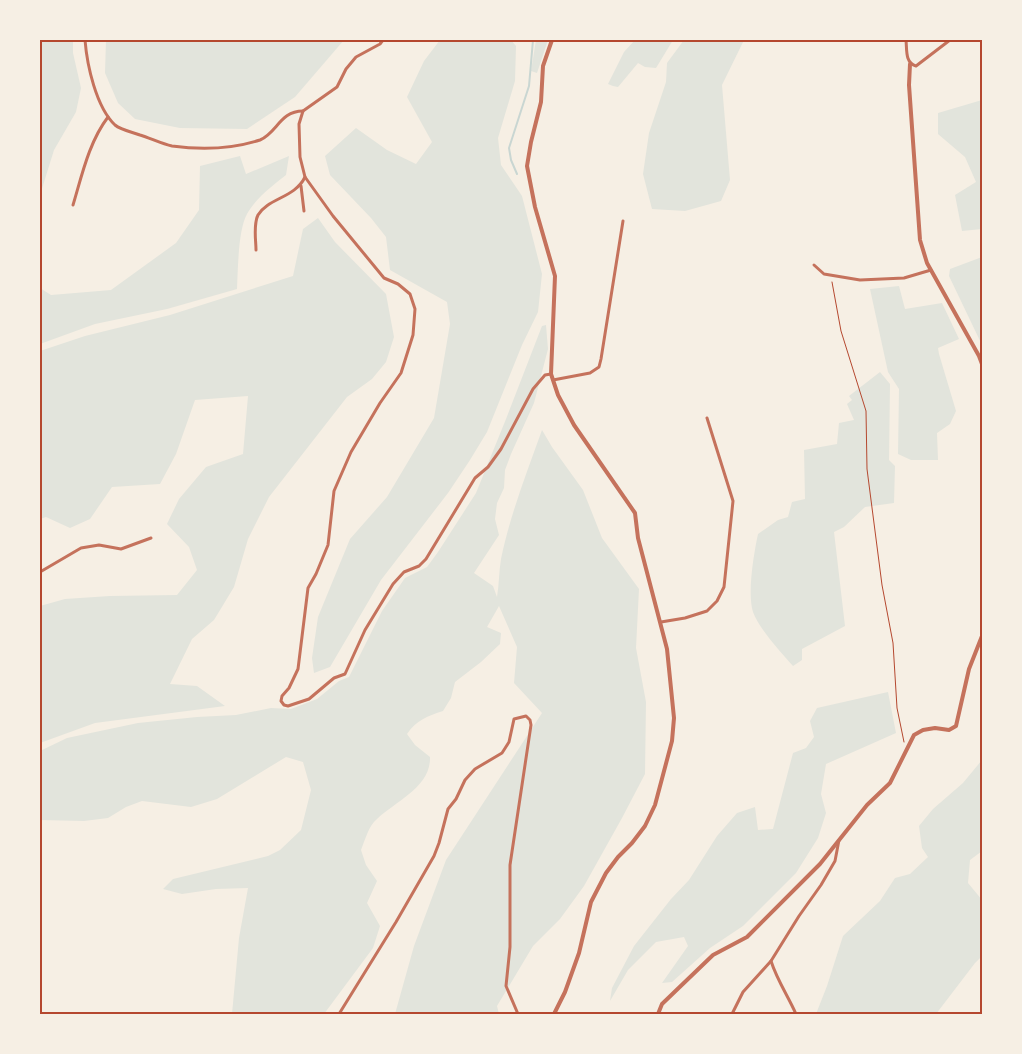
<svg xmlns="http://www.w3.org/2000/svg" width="1022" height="1054" viewBox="0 0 1022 1054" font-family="'Open Sans',sans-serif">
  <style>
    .green { fill: #e2e4dc }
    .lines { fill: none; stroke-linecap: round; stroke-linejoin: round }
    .stream { stroke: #c9d6d2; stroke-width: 2 }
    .path { stroke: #b5482f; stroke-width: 1 }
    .minor { stroke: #c5725c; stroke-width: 3 }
    .tertiary { stroke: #c5725c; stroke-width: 4 }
    .neatline { fill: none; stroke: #b5482f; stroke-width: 2 }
  </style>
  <rect width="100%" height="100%" fill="#f6efe4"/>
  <g class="green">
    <polygon points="40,40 73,40 73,53 81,88 76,112 54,150 40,195"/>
    <polygon points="106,40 344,40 295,97 247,129 180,128 135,119 118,103 105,73"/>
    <polygon points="440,40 511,40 516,46 515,81 498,138 501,165 522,196 542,274 538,312 522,345 487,432 470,460 448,493 381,580 330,667 314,673 312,658 318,617 350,539 387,497 434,418 450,324 447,302 390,270 386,237 371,218 330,175 325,156 356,128 387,150 416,164 432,142 407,97 424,61"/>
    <polygon points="536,40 548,40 537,73 531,71"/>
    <polygon points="635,40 673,40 656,68 645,67 638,63 618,87 613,86 608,84 624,52"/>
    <polygon points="684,40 744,40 722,85 730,180 721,201 685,211 652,209 643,174 649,133 666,82 667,63"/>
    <polygon points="982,100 982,229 962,231 955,195 976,182 965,157 938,134 938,113"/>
    <path d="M 240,156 L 246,174 L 289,156 L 286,175 C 272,186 256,198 247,214 C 238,230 238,270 237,289 L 167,309 L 95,324 L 40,344 L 40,288 L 51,295 L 111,290 L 176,243 L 199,210 L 200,166 Z"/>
    <polygon points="318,218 335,242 386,294 394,337 386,362 372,379 347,397 269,497 248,539 234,587 214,620 192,639 170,684 197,686 225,706 95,723 40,743 40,606 65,599 110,596 177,595 197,570 189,547 167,524 179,499 206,467 243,454 248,396 195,400 176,454 160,484 112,487 90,519 70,528 46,517 40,519 40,351 85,336 170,315 293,276 303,229"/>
    <polygon points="982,257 982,345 949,276 950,269"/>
    <polygon points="899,286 905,309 942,303 959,339 938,348 939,354 956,411 950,424 937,433 938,460 911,460 898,454 899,389 888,372 870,289"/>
    <path d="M 546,325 L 548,349 L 534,403 L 511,454 L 505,470 L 504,488 L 497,503 L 495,519 L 499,535 L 474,573 L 493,586 L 497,597 C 499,585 499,571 501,559 C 510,515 527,472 542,430 L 552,447 L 583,490 L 602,538 L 639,589 L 636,648 L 646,702 L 645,774 L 622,818 L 584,886 L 560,919 L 533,946 L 497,1006 L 499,1014 L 395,1014 L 414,946 L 446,860 L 542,713 L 514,683 L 517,647 L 499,606 L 487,627 L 501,633 L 500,644 L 481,662 L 455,682 L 451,698 L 443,711 C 428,716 416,720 407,734 L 415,745 L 430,757 C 431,787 396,801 377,819 C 369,825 365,840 361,850 L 366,865 L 377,881 L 367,903 L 380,926 L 373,948 L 324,1014 L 232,1014 L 239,938 L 248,888 L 216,889 L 182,894 L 163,889 L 173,879 L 268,856 L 280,850 L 301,830 L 311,790 L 303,762 L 286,757 L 217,799 L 191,807 L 142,801 L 126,807 L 108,818 L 84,821 L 40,820 L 40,751 L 67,738 L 138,723 L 197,717 L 236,715 L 271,708 L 291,709 L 317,699 L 339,681 L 349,677 L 382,611 L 405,578 L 427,567 L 438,552 L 476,493 L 506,419 L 542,326 Z"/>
    <path d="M 880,372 L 890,384 L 889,460 L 895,466 L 894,503 L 865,507 L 844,527 L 834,532 L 845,626 L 802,649 L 802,660 L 793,666 C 781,652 759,629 753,612 C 747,593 754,553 758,534 L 778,520 L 788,517 L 792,502 L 805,499 L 804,450 L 837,444 L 839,423 L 854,420 L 847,404 L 852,400 L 849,396 Z"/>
    <polygon points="888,692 896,733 826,764 821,794 826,813 818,838 796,873 743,926 710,948 672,982 662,983 688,946 684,937 656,942 628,970 610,1001 612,988 634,946 671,899 689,880 717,836 737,813 755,807 758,830 773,829 793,753 806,748 814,737 810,721 817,708"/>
    <polygon points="982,760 982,851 970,860 968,883 982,900 982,956 975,963 936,1014 816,1014 827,986 843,936 880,901 895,878 910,874 928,857 922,848 919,826 933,809 963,783"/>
  </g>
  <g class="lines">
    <polyline class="stream" points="517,174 511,160 509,148 529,86 533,40"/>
    <polyline class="path" points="832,282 841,331 866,411 867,469 882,585 893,643 897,708 904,742"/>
    <g class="minor">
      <path d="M 85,40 C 87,65 96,107 115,125 C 121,130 132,132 140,135 C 150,138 162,144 172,146 C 201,150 232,149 260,140 C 277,133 280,111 303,111"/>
      <polyline points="383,40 380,44 356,57 346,69 337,87 303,111 299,124 300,157 305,177 333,216 384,278 398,284 410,294 415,309 413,335 401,373 380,403 351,452 334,491 328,545 316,574 308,588 298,669 289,688 282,696 281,701 284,705 288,706 309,699 334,678 345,674 365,630 393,584 404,572 419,566 426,559 475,478 488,467 501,449 533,389 545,375 551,374"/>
      <path d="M 906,40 C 907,50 905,63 916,66 L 950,40"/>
      <polyline points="301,186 304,211"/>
      <path d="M 73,205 C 82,175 89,142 108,117"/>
      <path d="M 256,250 C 256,240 253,225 258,215 C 268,198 295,198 305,177"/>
      <polyline points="814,265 824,274 860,280 904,278 931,270"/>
      <polyline points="553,380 590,373 599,367 601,359 623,221"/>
      <polyline points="40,572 81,548 99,545 121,549 151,538"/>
      <polyline points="661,622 685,618 707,611 717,601 724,587 733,501 707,418"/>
      <path d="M 771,961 C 777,980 788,996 796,1014"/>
      <polyline points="339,1014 396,922 434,856 439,843 448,809 456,799 465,780 475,769 502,753 509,742 514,719 526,716 530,720 531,725 510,865 510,947 506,986 518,1014"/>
      <polyline points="732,1014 743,992 771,961 799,916 821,885 835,861 839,840"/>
      <polyline points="981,1014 982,1013"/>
    </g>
    <g class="tertiary">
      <polyline points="552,40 543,66 541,102 531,142 527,166 535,207 555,276 551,374 558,395 574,425 635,513 638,538 667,649 674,718 672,741 655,805 645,826 632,843 618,857 606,873 591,902 579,953 565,992 554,1014"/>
      <polyline points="910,64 909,85 920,240 927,263 979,356 982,364"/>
      <polyline points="658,1014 662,1004 713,955 747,937 820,864 867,805 890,783 914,735 923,730 935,728 949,730 956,726 969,669 982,636"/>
    </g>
  </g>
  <rect width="1022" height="1054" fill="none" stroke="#f6efe4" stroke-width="82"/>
  <rect x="41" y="41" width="940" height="972" class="neatline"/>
</svg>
